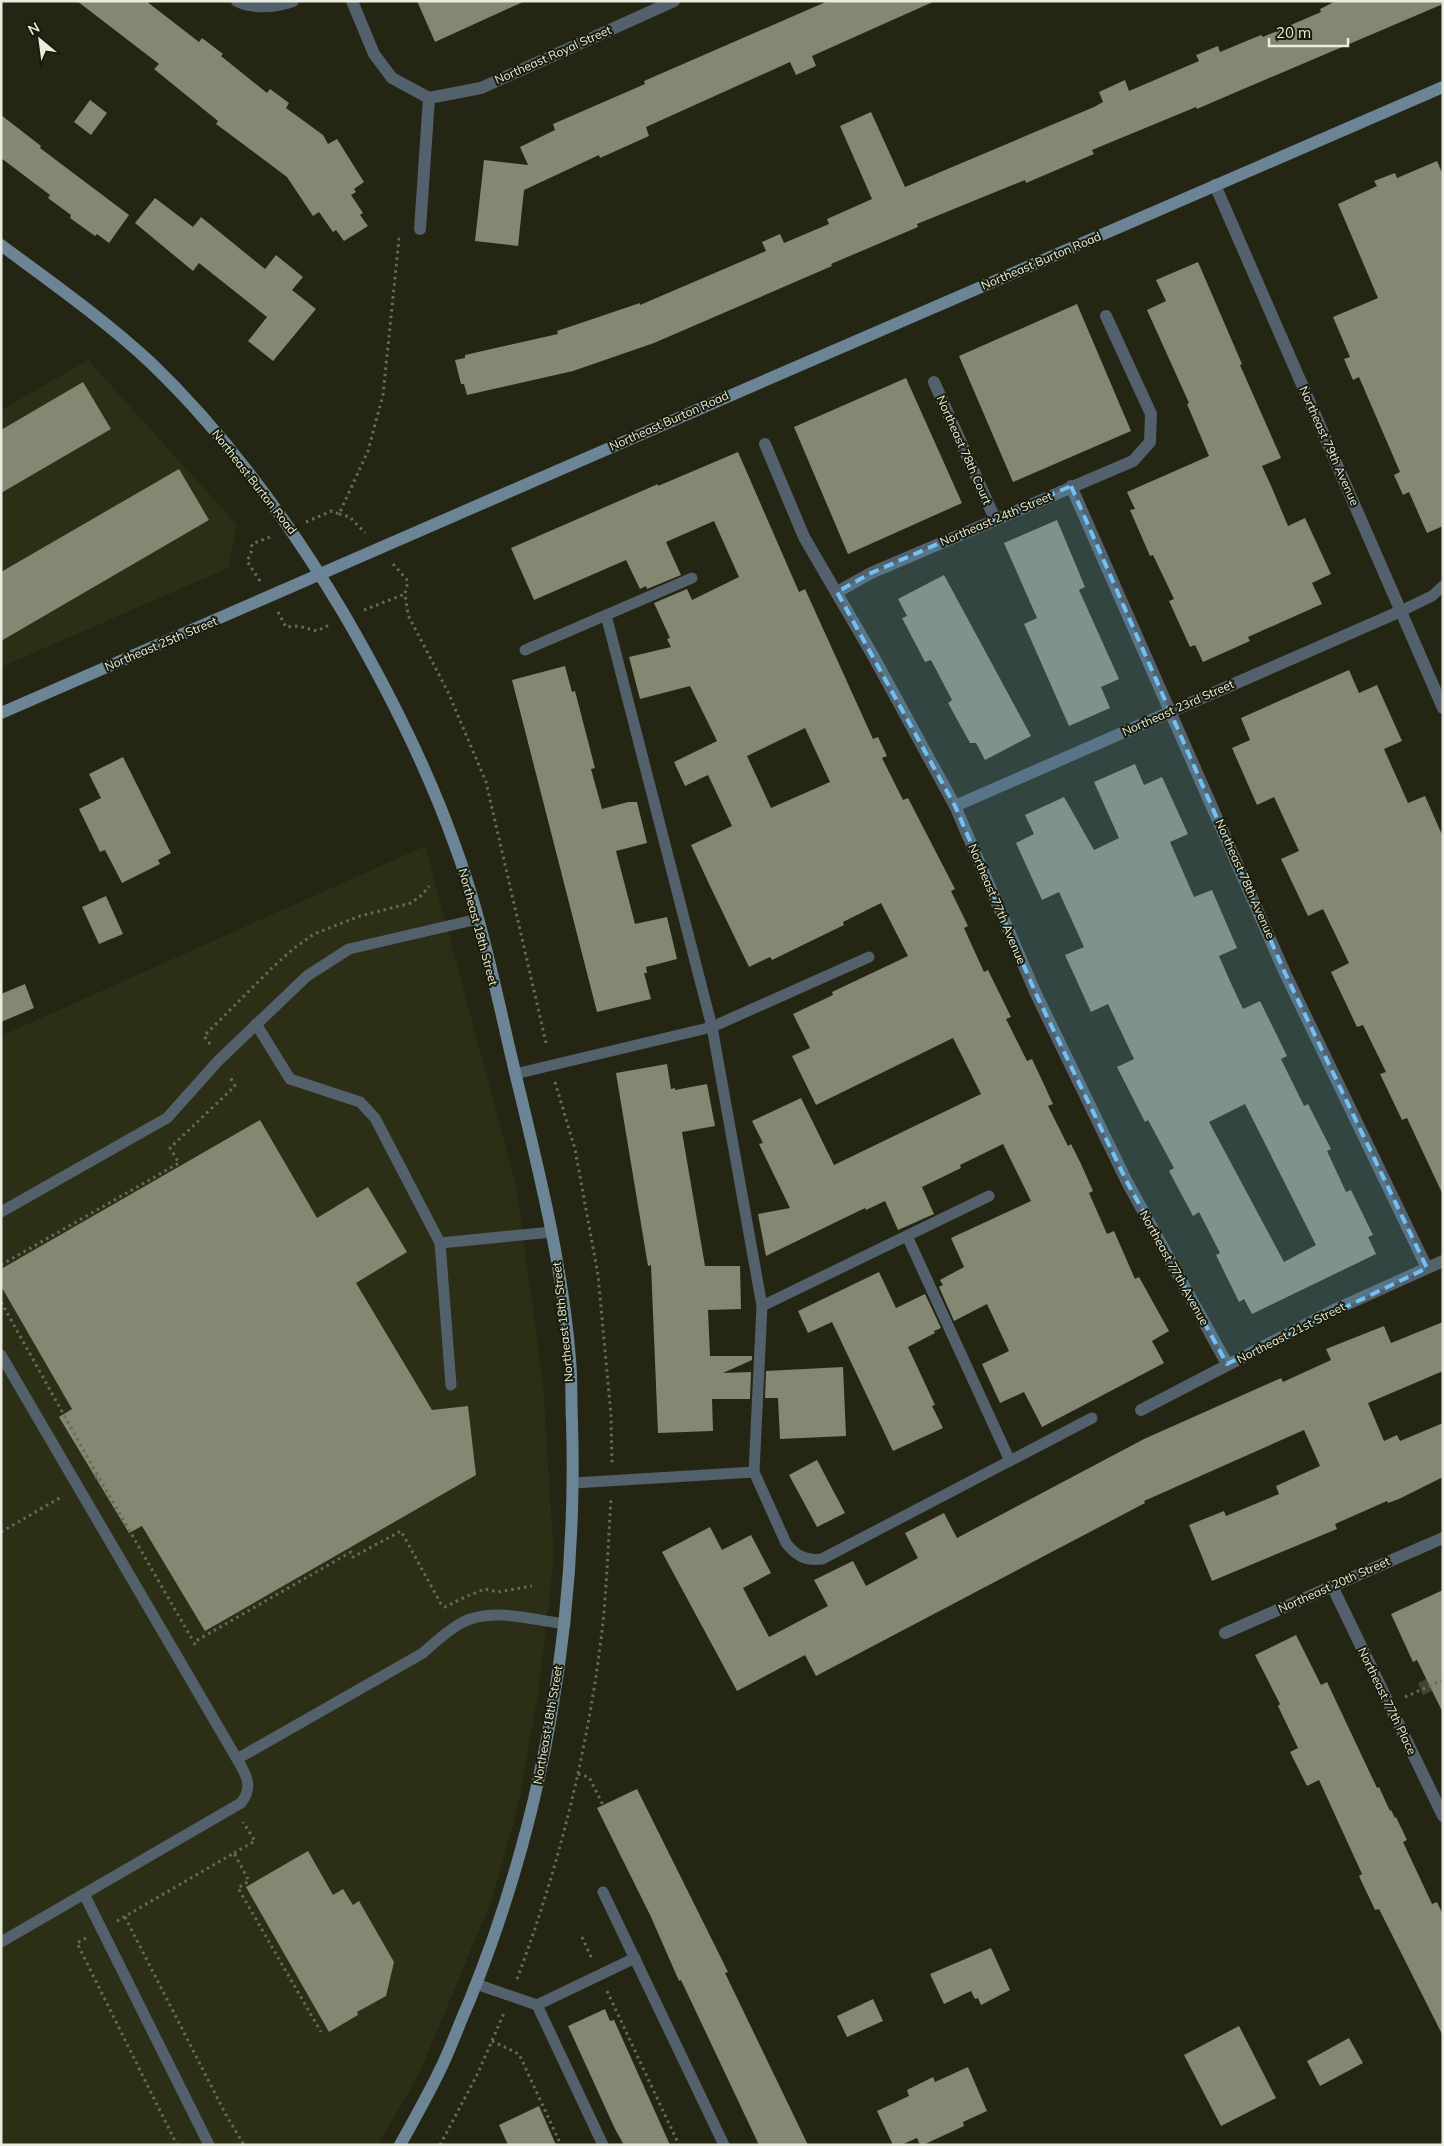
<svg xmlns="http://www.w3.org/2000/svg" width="1444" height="2146" viewBox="0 0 1444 2146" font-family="Mulish,sans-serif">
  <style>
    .built { fill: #2c2f16 }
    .park { fill: #43462e }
    .building { fill: #848771; fill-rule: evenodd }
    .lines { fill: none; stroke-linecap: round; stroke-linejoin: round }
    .path { stroke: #686a5a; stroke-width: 3; stroke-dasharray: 2.5 4; stroke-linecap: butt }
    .lane { stroke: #52616c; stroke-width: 11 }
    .street { stroke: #52616c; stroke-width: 12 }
    .secondary { stroke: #6b8496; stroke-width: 12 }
    .marked { fill: #72c1f5; fill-opacity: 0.2; stroke: #72c1f5; stroke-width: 4; stroke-dasharray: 10 6; stroke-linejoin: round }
    .labels { text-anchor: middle; stroke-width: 4; stroke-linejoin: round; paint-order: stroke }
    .street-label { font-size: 12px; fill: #eaece0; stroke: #1a1c0a }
  </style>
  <rect width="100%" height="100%" fill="#242613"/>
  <g class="built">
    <polygon points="88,360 237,525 228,568 1,667 1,410"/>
    <polygon points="425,846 516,1185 543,1384 554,1559 538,1694 518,1806 492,1899 420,2072 378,2145 1,2145 1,1036"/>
  </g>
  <polygon class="park" points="1443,1671 1443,1686 1423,1695 1418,1683"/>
  <g class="building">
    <polygon points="77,1 146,1 199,42 202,38 223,54 221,56 267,93 270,89 289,103 286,108 323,135 328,144 337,139 364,182 354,189 356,192 351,195 363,213 360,215 368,226 344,241 336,230 333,232 319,212 313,216 287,177 216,124 218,121 154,69 159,64"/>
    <polygon points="417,1 525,1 435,42"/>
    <polygon points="828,1 935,1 812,56 816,66 796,75 790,62 646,127 649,136 600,158 599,155 524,190 518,246 475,241 484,160 528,165 520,147 555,130 553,124 645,84 644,81"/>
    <polygon points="1336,1 1443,1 1443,4 1206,105 1197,109 1196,107 1092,150 1094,154 1026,183 1025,180 917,224 918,227 831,264 832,266 654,343 573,371 467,395 464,384 461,384 455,360 465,358 465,355 558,334 557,331 640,303 640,305 766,251 762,242 780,234 784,243 829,224 827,219 872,199 840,126 871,112 905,187 1094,107 1103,102 1099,92 1125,80 1129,91 1199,61 1196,55 1218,46 1220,52 1261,35 1263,37 1321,12 1320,9"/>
    <polygon points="90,100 107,113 91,135 74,122"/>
    <polygon points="1,115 41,146 40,148 129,215 109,243 97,234 95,236 70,218 71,215 48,198 50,195 1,158"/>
    <polygon points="1437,161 1443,175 1443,526 1427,533 1409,492 1403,495 1394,475 1400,472 1359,377 1353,380 1344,359 1350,357 1333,317 1378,298 1338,204 1377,186 1374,181 1395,173 1397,178"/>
    <polygon points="155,198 193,227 201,217 265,269 276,255 303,277 292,290 316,309 273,361 248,341 267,317 199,263 193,271 135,223"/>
    <polygon points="1198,262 1242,364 1240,365 1281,458 1262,466 1272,488 1288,526 1305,518 1331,574 1312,583 1322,604 1248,637 1250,641 1203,662 1195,645 1190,647 1169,601 1174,599 1153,555 1150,556 1130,510 1135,509 1127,492 1209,456 1187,404 1189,403 1147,310 1166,301 1156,280"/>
    <polygon points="1077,304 1131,431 1013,482 959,356"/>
    <polygon points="906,378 962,503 848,554 794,427"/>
    <polygon points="83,382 111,429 1,493 1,430"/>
    <path d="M 738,452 L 799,592 L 805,589 L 873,739 L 878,737 L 887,756 L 882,758 L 903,800 L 908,798 L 955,889 L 951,891 L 968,926 L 964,928 L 984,972 L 988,970 L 1011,1017 L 1006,1019 L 1027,1061 L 1032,1059 L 1040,1076 L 1053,1104 L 1048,1106 L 1068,1146 L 1071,1144 L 1081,1164 L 1093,1191 L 1089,1193 L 1107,1234 L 1114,1231 L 1135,1279 L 1139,1277 L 1169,1331 L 1152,1341 L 1164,1363 L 1042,1427 L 1024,1392 L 1000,1403 L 982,1364 L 1009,1351 L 987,1304 L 954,1321 L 939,1287 L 943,1285 L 940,1280 L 964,1267 L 951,1238 L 1031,1201 L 1003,1144 L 960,1165 L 961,1168 L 922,1187 L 934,1214 L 898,1230 L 885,1201 L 866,1210 L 865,1208 L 766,1256 L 758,1214 L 790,1208 L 759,1144 L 763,1143 L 752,1121 L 801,1098 L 834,1165 L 981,1094 L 953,1038 L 816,1105 L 792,1056 L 810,1048 L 793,1014 L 833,995 L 832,992 L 908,956 L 881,903 L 843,922 L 844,925 L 772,960 L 770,957 L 749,967 L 710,886 L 691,845 L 732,826 L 708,775 L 685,786 L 674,762 L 717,741 L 690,686 L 640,699 L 629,657 L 671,647 L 667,639 L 670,638 L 654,603 L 687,589 L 692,600 L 739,577 L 714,521 L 666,542 L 681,575 L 647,589 L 646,586 L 640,589 L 626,560 L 534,600 L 511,548 L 658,484 L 658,486 ZM 805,728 L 830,782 L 771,808 L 747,756 Z"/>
    <polygon points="179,469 209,520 1,641 1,572"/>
    <polygon points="1057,520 1085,587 1079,590 1119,679 1101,687 1110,708 1069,726 1024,624 1037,618 1004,543"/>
    <polygon points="944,575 1031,736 985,760 976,743 970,743 948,703 952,700 931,660 925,662 902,618 907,616 898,599"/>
    <polygon points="565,666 572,692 575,691 595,768 591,769 602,809 628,802 637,802 647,843 616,851 635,924 667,917 677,959 646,967 647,973 644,973 651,999 597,1012 512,680"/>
    <polygon points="1349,670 1359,693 1377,685 1402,741 1384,749 1408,803 1425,796 1443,837 1443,1195 1407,1118 1402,1120 1380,1074 1386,1072 1363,1025 1357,1027 1331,972 1349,963 1323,909 1308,916 1281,859 1299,851 1274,797 1257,805 1232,748 1250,740 1241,718"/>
    <polygon points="123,757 171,853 158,860 160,864 122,883 105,850 100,852 79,809 101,798 89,774"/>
    <path d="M 1135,764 L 1144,785 L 1162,777 L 1188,834 L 1170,842 L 1194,897 L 1212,890 L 1237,948 L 1219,956 L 1229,979 L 1243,1009 L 1260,1001 L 1287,1056 L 1281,1059 L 1304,1106 L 1308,1104 L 1331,1149 L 1327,1151 L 1346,1192 L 1351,1190 L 1373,1235 L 1368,1237 L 1376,1254 L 1252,1314 L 1244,1299 L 1239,1302 L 1216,1255 L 1220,1253 L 1199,1212 L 1193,1216 L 1169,1171 L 1174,1168 L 1148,1120 L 1145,1122 L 1117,1067 L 1134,1059 L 1108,1004 L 1091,1012 L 1065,955 L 1084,947 L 1059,892 L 1042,900 L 1016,843 L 1034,834 L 1025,815 L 1064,797 L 1094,850 L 1119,838 L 1094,782 ZM 1245,1104 L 1316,1245 L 1284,1262 L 1209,1122 Z"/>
    <polygon points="106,896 123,934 99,944 82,907"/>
    <polygon points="25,984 34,1008 1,1022 1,994"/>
    <polygon points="667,1064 671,1089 675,1088 675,1090 707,1084 715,1126 682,1132 705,1266 740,1266 741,1309 708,1310 710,1356 752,1356 752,1360 723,1373 751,1372 750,1399 712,1399 713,1431 658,1433 651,1265 648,1266 616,1073"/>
    <polygon points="260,1120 317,1218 368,1187 407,1252 356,1283 432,1410 468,1406 476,1475 205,1631 142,1526 129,1533 59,1417 72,1409 1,1286 1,1269"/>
    <polygon points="879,1272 896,1308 925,1294 941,1328 934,1331 935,1333 908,1347 935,1405 932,1406 943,1428 893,1451 832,1322 808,1333 798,1311"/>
    <polygon points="1443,1322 1443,1371 1368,1403 1384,1441 1397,1435 1400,1441 1443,1423 1443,1477 1399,1499 1388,1503 1387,1501 1335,1524 1337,1529 1212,1581 1189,1525 1224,1511 1226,1516 1279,1494 1276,1486 1320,1466 1304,1430 1144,1501 1145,1503 816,1676 805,1655 737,1691 662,1552 710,1527 722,1550 751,1535 771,1573 743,1588 769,1637 828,1606 814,1580 853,1561 866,1586 918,1558 905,1533 944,1513 957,1538 1144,1439 1281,1378 1283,1382 1331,1360 1326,1349 1384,1326 1391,1343"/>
    <polygon points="843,1367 846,1436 780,1439 778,1398 765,1398 766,1371"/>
    <polygon points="817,1460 845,1513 817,1527 789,1475"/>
    <polygon points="1443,1590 1443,1713 1417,1660 1413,1662 1391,1614"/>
    <polygon points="1296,1635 1321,1685 1327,1682 1377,1788 1379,1787 1390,1811 1391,1810 1395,1818 1396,1817 1407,1840 1403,1842 1432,1904 1437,1902 1443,1915 1443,2036 1379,1909 1375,1910 1359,1876 1362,1874 1319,1780 1307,1786 1290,1752 1298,1748 1278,1706 1280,1704 1255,1655"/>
    <polygon points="637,1789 728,1972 725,1973 808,2145 759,2145 681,1980 679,1981 651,1917 597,1808"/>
    <polygon points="308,1851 333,1895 343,1889 353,1905 359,1901 394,1962 386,1996 357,2012 358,2015 329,2032 246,1887"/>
    <polygon points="991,1948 1010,1990 981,2005 978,1998 975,1999 971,1991 944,2004 930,1974"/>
    <polygon points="873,1999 883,2021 847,2037 837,2016"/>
    <polygon points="605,2009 610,2021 614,2020 670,2145 624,2145 615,2129 568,2026"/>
    <polygon points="1239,2026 1276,2098 1221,2126 1184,2055"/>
    <polygon points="1349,2038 1363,2063 1320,2086 1307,2061"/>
    <polygon points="968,2067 987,2111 963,2122 964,2126 923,2145 920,2145 917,2138 901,2145 893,2145 877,2111 909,2096 907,2090 933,2077 935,2082"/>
    <polygon points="539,2106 556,2145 508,2145 499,2125"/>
  </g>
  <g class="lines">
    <g class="path">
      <polyline points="339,514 350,517 365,533"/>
      <polyline points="306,522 332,511 339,514 368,451 383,395 399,239 403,237"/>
      <polyline points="393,564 408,581 405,594 408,615 448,692 486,782 547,1047"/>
      <polyline points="260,581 247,561 251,553 252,544 270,537"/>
      <polyline points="364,610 405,594"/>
      <polyline points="278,612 286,627 298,626 317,631 329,625"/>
      <polyline points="210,1044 204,1036 272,968 293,949 314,934 360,916 411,903 422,895 429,886"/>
      <polyline points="555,1082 575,1149 598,1275 611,1415 612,1463"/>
      <polyline points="1,1265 179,1163 170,1148 235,1086 229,1075"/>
      <polyline points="1,1302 98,1476"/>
      <polyline points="95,1478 98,1476 192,1639"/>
      <polyline points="1,1532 63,1496"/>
      <polyline points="195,1645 194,1642 351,1552 353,1557 401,1531 441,1604 445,1607 465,1597 485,1589 498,1592 532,1586"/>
      <polyline points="1405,1697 1443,1680"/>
      <polyline points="578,1774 589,1777 603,1805"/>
      <polyline points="234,1853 255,1841 243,1822"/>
      <polyline points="125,1917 225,2113 244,2145"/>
      <polyline points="117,1921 234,1853 249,1881 238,1888 321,2032"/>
      <polyline points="582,1937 592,1959"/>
      <polyline points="86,1938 77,1943 177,2145"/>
      <path d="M 517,1979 C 559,1867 588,1750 602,1631 C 607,1588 608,1543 611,1499"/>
      <polyline points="607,1991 679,2145"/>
      <polyline points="492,2041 519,2054 561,2145"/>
      <polyline points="440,2145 478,2073 504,2013"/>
    </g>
    <g class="lane">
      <polyline points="1401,611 1432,596 1443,586"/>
      <path d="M 606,615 L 712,1027 L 762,1306 L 754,1472 L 786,1543 C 796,1556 806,1561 822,1559 L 1092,1418"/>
      <polyline points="525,650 692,578"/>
      <polyline points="256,1024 290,1079 360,1102 375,1118 440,1243 552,1232"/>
      <polyline points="515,1074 712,1027 869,957"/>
      <polyline points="1,1212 167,1118 219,1060 307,976 349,949 478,919"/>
      <polyline points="907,1236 1010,1461"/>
      <polyline points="440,1243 451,1385"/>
      <polyline points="762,1306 989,1196"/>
      <path d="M 1,1355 L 237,1759 C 246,1774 254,1787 241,1803 L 1,1942"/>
      <polyline points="574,1483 754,1472"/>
      <path d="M 237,1759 L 423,1653 C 435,1642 448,1630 463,1622 C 493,1607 533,1620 565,1624"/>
      <polyline points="603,1892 724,2145"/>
      <polyline points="84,1894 209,2145"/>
      <polyline points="476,1984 537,2005 603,2145"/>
      <polyline points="537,2005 635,1958"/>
    </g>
    <g class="street">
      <path d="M 237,1 C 255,9 275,7 293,1"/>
      <polyline points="352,1 374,54 392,78 429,98"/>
      <polyline points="429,98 481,88 674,1"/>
      <polyline points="1215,185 1443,708"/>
      <polyline points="420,229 429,98"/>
      <polyline points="934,382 995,519"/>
      <polyline points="765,444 804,537 872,654 955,806 1036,994 1127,1182 1227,1364"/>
      <polyline points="1071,486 1285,973 1427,1268"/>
      <polyline points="837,592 871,573 1133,461 1150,442 1151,414 1106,316"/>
      <polyline points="955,806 1401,611"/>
      <polyline points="1141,1410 1332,1311 1443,1261"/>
      <polyline points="1332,1586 1443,1816"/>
      <polyline points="1225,1633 1443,1538"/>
    </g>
    <g class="secondary">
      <path d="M 1,245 C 52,283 105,320 151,363 C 227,436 290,523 344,614 C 387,688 425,762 454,843 C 481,915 496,992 514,1068 C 537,1164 562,1260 570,1359 C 572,1380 571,1401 572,1422 C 578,1620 544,1818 469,2002 C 459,2024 451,2048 440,2070 C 428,2095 414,2120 400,2145"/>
      <path d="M 1,713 C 482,504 961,294 1443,87"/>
    </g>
  </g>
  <path class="marked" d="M 1071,486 L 1285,973 L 1427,1268 L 1227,1364 L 1127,1182 L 1036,994 L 955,806 L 837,592 L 871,573 Z"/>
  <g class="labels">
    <g class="street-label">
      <text transform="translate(553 55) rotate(-24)" y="4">Northeast Royal Street</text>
      <text transform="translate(1041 261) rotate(-23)" y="4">Northeast Burton Road</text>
      <text transform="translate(669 421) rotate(-24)" y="4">Northeast Burton Road</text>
      <text transform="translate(1329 446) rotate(66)" y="4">Northeast 79th Avenue</text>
      <text transform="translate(964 450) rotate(66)" y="4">Northeast 78th Court</text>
      <text transform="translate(254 482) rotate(52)" y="4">Northeast Burton Road</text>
      <text transform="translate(996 519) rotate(-23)" y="4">Northeast 24th Street</text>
      <text transform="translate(161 644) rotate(-23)" y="4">Northeast 25th Street</text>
      <text transform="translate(1178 708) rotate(-24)" y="4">Northeast 23rd Street</text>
      <text transform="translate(1245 879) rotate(66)" y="4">Northeast 78th Avenue</text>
      <text transform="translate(997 904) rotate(67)" y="4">Northeast 77th Avenue</text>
      <text transform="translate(478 927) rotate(75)" y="4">Northeast 18th Street</text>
      <text transform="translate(1174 1268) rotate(61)" y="4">Northeast 77th Avenue</text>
      <text transform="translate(563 1322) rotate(-96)" y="4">Northeast 18th Street</text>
      <text transform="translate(1291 1333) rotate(-27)" y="4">Northeast 21st Street</text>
      <text transform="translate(1334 1585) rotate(-24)" y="4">Northeast 20th Street</text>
      <text transform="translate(1387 1701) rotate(64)" y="4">Northeast 77th Place</text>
      <text transform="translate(548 1725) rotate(-80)" y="4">Northeast 18th Street</text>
    </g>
  </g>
  <rect width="1444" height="2146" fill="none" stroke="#eaece0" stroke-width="5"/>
  <g transform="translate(40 40) rotate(331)" stroke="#1a1c0a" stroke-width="4" paint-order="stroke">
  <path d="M0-4L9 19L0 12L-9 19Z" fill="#eaece0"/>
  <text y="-8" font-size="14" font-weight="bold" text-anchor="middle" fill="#eaece0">N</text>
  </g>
  <path d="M1269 38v8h79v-8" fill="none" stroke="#eaece0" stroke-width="2.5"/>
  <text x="1276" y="38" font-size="15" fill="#eaece0" stroke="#1a1c0a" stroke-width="4" paint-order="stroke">20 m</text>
</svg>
